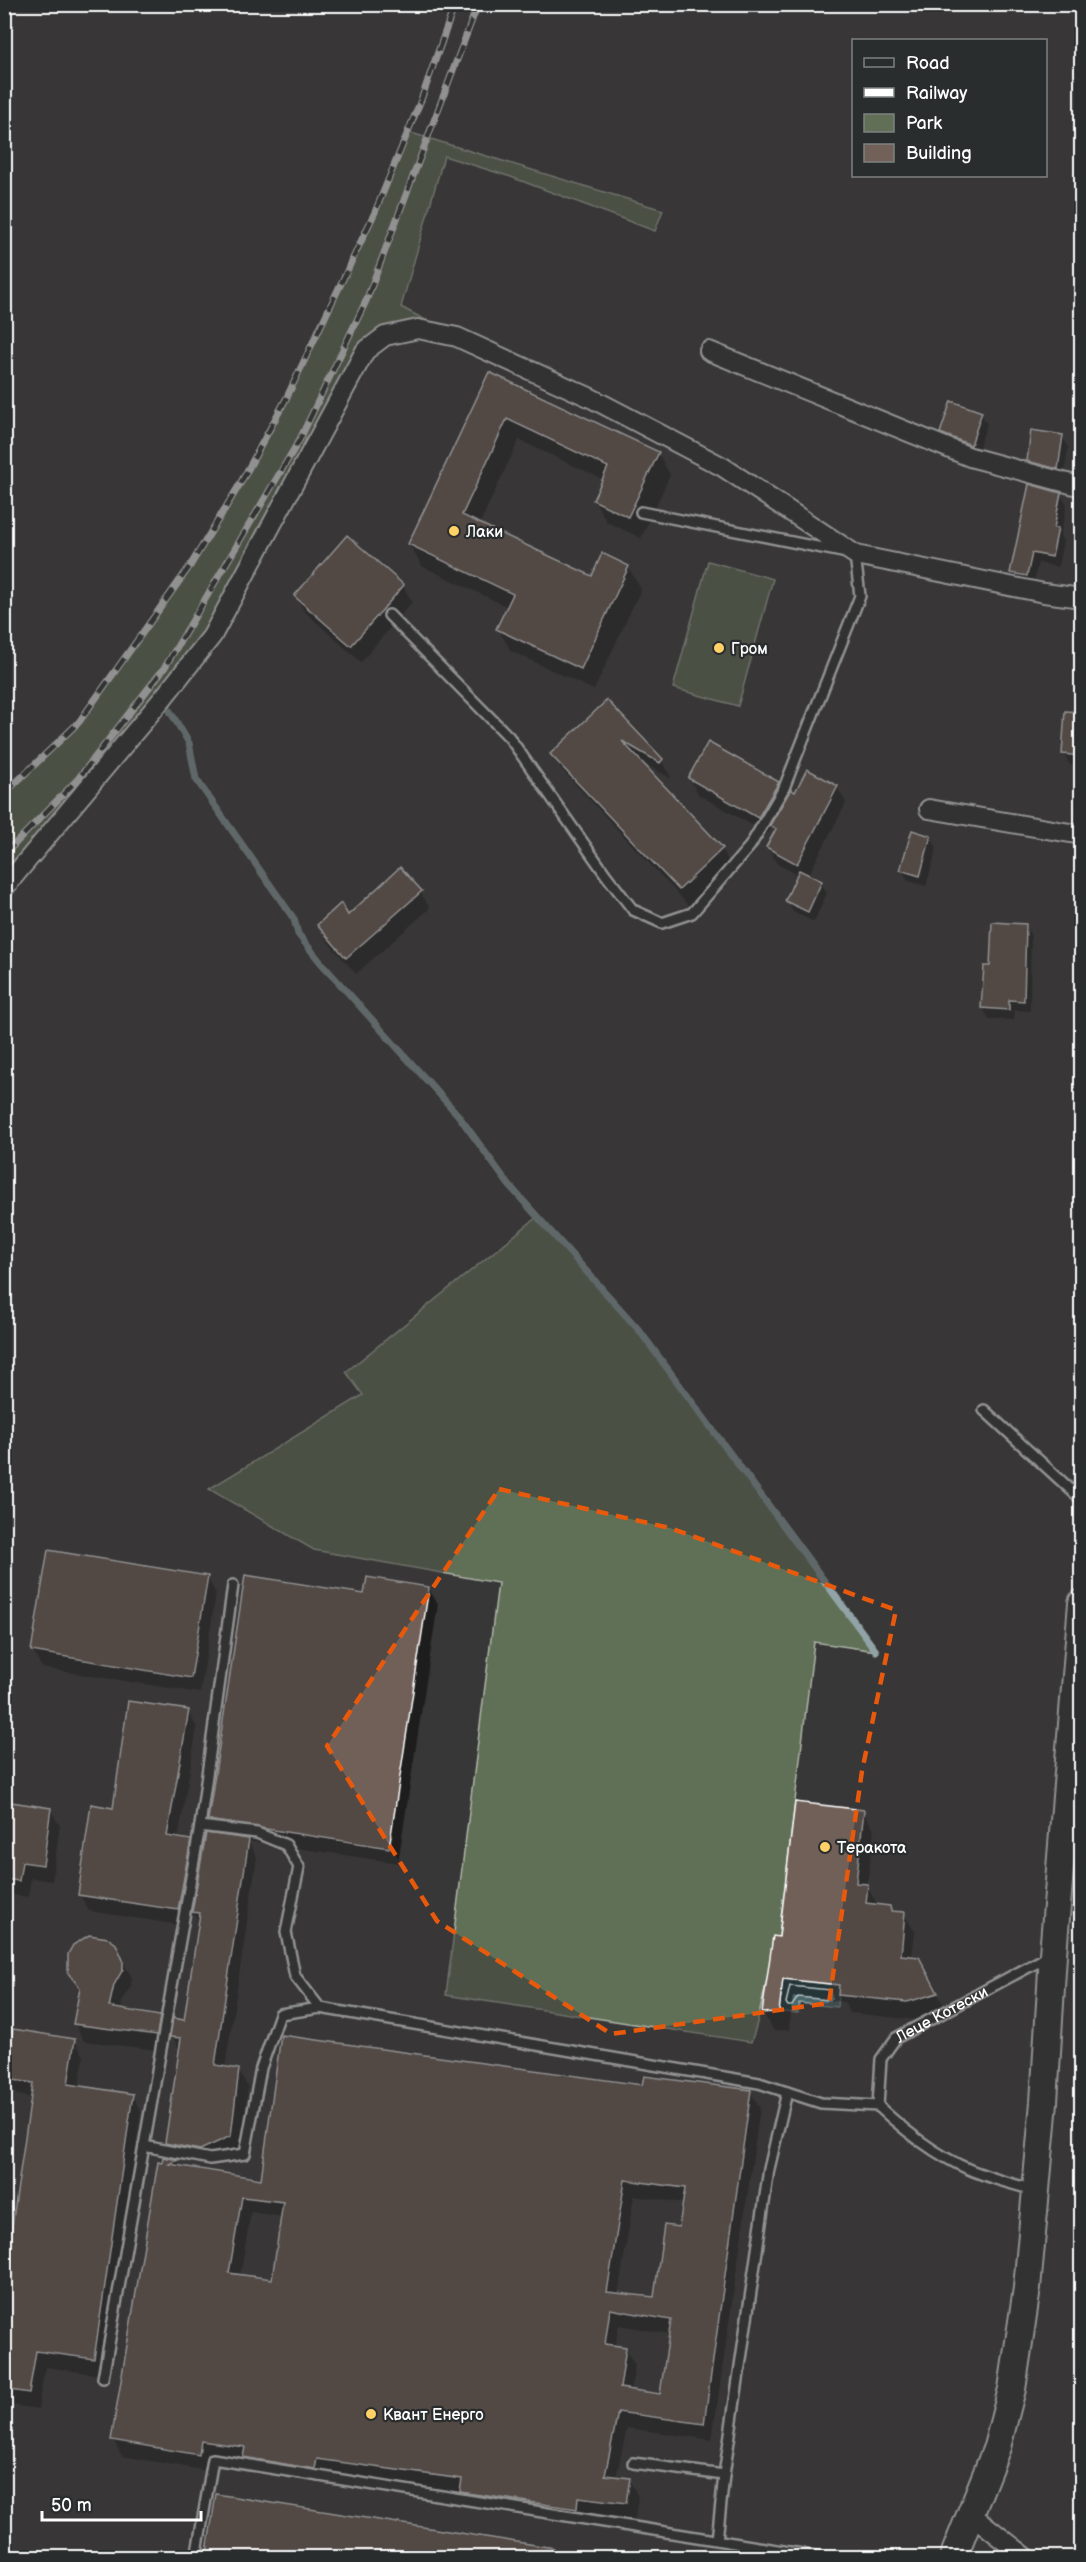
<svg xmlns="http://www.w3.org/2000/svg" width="1086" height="2562" viewBox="0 0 1086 2562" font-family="'Balsamiq Sans',sans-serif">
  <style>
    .green { fill: #616f57; stroke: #b0b7ab; stroke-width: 1.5 }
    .water { fill: #48666b; stroke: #91a3a6; stroke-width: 1.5 }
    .shadow { fill: #0007; fill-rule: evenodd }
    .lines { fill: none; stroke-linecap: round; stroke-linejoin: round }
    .shore { stroke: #b6c2c4; stroke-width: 1.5 }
    .stream { stroke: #91a3a6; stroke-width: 7 }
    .building { fill: #716159; stroke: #fff; stroke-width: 1.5; fill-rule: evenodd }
    .lane-casing { stroke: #fff; stroke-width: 14 }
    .street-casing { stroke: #fff; stroke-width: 22 }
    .secondary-casing { stroke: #fff; stroke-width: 30 }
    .lane { stroke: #2a2d2e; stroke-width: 9 }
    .street { stroke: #2a2d2e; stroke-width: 18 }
    .secondary { stroke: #2a2d2e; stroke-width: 26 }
    .rail-casing { stroke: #fff; stroke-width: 7 }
    .rail { stroke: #2a2d2e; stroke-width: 4.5; stroke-dasharray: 14; stroke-linecap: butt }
    .marked { fill: none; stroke: #e8590c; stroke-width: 4.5; stroke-dasharray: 12 8; stroke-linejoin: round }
    .poi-dot { fill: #ffd166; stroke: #2a2d2e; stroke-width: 2 }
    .labels { text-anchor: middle; stroke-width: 4.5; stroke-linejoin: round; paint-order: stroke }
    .poi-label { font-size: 16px; fill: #fff; stroke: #2a2d2e; text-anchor: start }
    .street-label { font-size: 16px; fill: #fff; stroke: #2a2d2e }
  </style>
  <rect width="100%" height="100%" fill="#383737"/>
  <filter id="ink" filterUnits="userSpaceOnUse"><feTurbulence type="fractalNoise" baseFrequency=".0167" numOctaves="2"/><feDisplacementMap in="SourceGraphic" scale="12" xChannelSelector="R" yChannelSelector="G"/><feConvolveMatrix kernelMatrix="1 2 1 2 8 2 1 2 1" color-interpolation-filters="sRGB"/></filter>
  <g filter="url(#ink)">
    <g class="green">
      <polygon points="408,132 663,210 655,231 511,177 444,156 401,307 457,337 418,329 365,351 212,636 5,888 5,794 79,722 190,566 286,399 375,212"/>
      <polygon points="708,561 773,579 738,706 673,688"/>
      <path d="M 537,1217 L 639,1330 L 876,1651 L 814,1642 L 779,1935 C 766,1970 764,2007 751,2042 L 446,1995 L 498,1583 L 314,1550 L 209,1489 L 363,1395 L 346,1372 Z"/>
    </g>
    <polygon class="water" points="783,1979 839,1985 837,2007 799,2003 798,2013 779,2012"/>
    <g class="shadow">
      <polygon points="489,374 658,453 670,475 641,538 607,522 594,500 604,480 519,440 479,525 592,578 628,567 641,589 594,690 511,651 498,629 508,607 422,566 409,544"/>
      <polygon points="981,414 987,424 976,455 948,443 941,432"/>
      <polygon points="1062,436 1068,447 1064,479 1035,471 1028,460"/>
      <polygon points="1060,494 1067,505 1060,536 1063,541 1058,567 1038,563 1033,586 1018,583 1012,572"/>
      <polygon points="403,586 412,602 361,662 305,612 295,596"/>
      <polygon points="607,702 661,760 671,777 670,778 640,761 722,849 731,866 689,906 562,770 552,754"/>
      <polygon points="1082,714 1082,766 1070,765 1064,754"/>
      <polygon points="689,778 778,783 787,799 796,794 837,787 846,803 808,876 821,883 827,893 814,922 793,912 787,901 799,875 777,864 768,847 776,832 772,826 768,834 699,795"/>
      <polygon points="930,837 937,848 926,886 908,881 902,870"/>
      <polygon points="420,892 430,908 356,974 328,942 319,925"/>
      <polygon points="1025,925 1031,936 1030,1011 1015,1010 1014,1020 989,1019 983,1008 991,968"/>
      <polygon points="207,1577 216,1594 200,1693 42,1668 33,1651"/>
      <path d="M 428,1588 L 438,1604 L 398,1863 L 248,1841 L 257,1857 L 225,2068 L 238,2070 L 248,2087 L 240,2152 L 209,2166 L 176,2159 L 181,2167 L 262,2181 L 643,2087 L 750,2092 L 760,2108 L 712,2440 L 627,2428 L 616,2478 L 629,2480 L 638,2496 L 635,2519 L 587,2512 L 586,2525 L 504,2514 L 471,2508 L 463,2494 L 326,2475 L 324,2484 L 254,2473 L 248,2462 L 210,2457 L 208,2471 L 122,2456 L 113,2440 L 164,2158 L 177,2161 L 167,2143 L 181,2052 L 172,2036 L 185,2022 L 200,1923 L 193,1912 L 219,1837 L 209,1820 L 365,1596 ZM 634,2196 L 684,2203 L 681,2229 L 656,2299 L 618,2295 ZM 251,2212 L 283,2217 L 274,2281 L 240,2276 ZM 619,2325 L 670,2334 L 661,2396 L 631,2391 L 635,2365 L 625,2349 L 615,2347 Z"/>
      <polygon points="188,1711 197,1728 178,1839 190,1841 199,1857 187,1926 89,1911 80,1895 114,1809"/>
      <polygon points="4,1803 50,1809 60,1826 52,1881 31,1878 28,1897 4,1894"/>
      <polygon points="863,1812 874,1830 867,1886 878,1906 889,1907 892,1913 904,1914 915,1932 912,1957 929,1977 947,2012 918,2020 850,2013 844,2002 793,1997 789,2030 774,2031 763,2012 780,1939"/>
      <polygon points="114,1945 132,1978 131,1986 122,2002 121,2011 159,2017 168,2034 165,2051 84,2041 75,2024 80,1991 69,1972"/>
      <polygon points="74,2040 84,2056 79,2087 132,2095 141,2111 102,2375 45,2367 38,2409 4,2404 4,2254 9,2254 33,2098 17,2095 7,2079"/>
      <polygon points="217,2495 604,2558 207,2558"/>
    </g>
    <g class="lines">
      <polygon class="shore" points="790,1986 830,1990 831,1998 829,2000 798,1997 792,2006 788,2006 786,2003"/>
      <polyline class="stream" points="164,701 189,743 196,779 294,919 298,934 322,964 458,1115 509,1185 639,1330 876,1651"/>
    </g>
    <g class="building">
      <polygon points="489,372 659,452 628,517 593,500 608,467 507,419 462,515 592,576 602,553 629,566 581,669 496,629 513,594 408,544"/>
      <polygon points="951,401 982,412 971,445 940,433"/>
      <polygon points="1031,430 1063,435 1058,469 1027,461"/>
      <polygon points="1029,484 1061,493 1054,528 1058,528 1052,557 1032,553 1027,576 1010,573"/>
      <polygon points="347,535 404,585 351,646 294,596"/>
      <polygon points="607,700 663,759 660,763 622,741 723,848 679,890 550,754"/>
      <polygon points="1065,711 1082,712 1082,756 1062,754"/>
      <polygon points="708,742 779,782 758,818 688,778"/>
      <polygon points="807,769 838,786 797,864 766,847 776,829 770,825 791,789 795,792"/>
      <polygon points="912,830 931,836 920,876 900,870"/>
      <polygon points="400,867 422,891 346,958 317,925 341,903 348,915"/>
      <polygon points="799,870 822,881 808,912 785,901"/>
      <polygon points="992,922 1026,924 1024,1001 1009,1000 1009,1010 981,1008 984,966 990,966"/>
      <polygon points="48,1550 208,1576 191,1678 31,1651"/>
      <polygon points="245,1575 364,1594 367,1577 429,1587 389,1848 208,1820"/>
      <polygon points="128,1701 189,1710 167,1836 191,1840 178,1910 78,1895 91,1804 113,1808"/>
      <polygon points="4,1801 51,1808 43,1865 22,1862 19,1881 4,1879"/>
      <polygon points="795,1802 864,1810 856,1883 868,1884 866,1903 890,1906 891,1911 905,1912 901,1955 919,1957 938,1993 907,2002 838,1995 839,1985 783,1979 779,2012 762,2013 773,1936 779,1937"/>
      <polygon points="206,1833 249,1839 215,2065 239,2069 231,2136 200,2150 165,2143 181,2038 170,2037 173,2018 184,2020 200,1913 192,1912"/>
      <polygon points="89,1935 108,1938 116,1944 123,1960 123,1969 114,1985 109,2007 160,2016 157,2035 73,2024 80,1988 68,1973 68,1954 73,1945"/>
      <polygon points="13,2029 75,2039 68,2084 133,2094 94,2359 36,2351 29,2393 4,2389 4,2252 8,2253 33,2083 6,2079"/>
      <path d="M 281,2035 L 642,2085 L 644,2076 L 751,2090 L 704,2424 L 618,2412 L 605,2475 L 630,2478 L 626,2503 L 578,2497 L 577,2509 L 460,2492 L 462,2479 L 317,2459 L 315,2469 L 243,2457 L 245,2447 L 201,2441 L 199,2455 L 111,2440 L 158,2162 L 162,2163 L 163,2157 L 178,2160 L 169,2164 L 261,2179 ZM 625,2180 L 685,2188 L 679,2227 L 664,2225 L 654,2297 L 607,2292 ZM 242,2197 L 283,2202 L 272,2279 L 229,2273 ZM 610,2309 L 671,2320 L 660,2394 L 620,2388 L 626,2347 L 605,2344 Z"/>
      <polygon points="216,2494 554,2548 553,2558 206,2558"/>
    </g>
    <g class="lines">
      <g class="lane-casing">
        <g id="lane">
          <polyline points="641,512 842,552"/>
          <polyline points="389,615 509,737 606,875 633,910 662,923 692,913 750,846 784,788 860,596 855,555"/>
          <polyline points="984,1410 1082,1500"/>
          <polyline points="200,1826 233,1585"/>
          <polyline points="144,2146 200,1826 257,1833 286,1845 299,1867 286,1932 295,1976 320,2008"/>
          <path id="s1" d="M 1033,2190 C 1017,2185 1000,2181 984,2175 C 944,2162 908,2134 878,2106 L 881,2059 L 896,2038 L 1051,1955"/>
          <polyline points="103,2378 144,2146 210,2159 245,2154 261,2068 280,2014 320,2008 759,2083 821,2103 878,2106"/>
          <polyline points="633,2463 724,2475 717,2540"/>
          <polyline points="724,2475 769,2169 787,2092"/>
          <polyline points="196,2558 213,2459 827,2558"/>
        </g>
      </g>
      <g class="street-casing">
        <g id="street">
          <polyline points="709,351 970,457 1082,487"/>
          <polyline points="929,809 1082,835"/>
          <polyline points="4,888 163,698 212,636 365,351 385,336 418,329 457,337 591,398 723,467 856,555 1044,593 1082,598"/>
          <polyline points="972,2515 1027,2558"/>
        </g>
      </g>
      <g class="secondary-casing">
        <polyline id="secondary" points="953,2558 997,2447 1012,2389 1027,2288 1044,2102 1053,1954 1082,1603"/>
      </g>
      <use href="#lane" class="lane"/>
      <use href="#street" class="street"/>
      <use href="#secondary" class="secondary"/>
      <g class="rail-casing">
        <g id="rail">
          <polyline points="4,794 79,722 190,566 240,484 286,399 375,212 421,100 455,4"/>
          <polyline points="4,855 78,779 165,667 300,439 366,301 478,4"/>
        </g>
      </g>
      <use href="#rail" class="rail"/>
    </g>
  </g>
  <path d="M0 0H1086V2562H0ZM 499,1489 L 670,1528 L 896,1610 L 862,1771 L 829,2003 L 611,2034 L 437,1921 L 327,1746 Z" fill="#383737" fill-opacity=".55" fill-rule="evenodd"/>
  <path class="marked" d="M 499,1489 L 670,1528 L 896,1610 L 862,1771 L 829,2003 L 611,2034 L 437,1921 L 327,1746 Z"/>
  <g class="poi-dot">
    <circle cx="454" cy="531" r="6"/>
    <circle cx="719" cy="648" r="6"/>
    <circle cx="825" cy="1847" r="6"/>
    <circle cx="371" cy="2414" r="6"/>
  </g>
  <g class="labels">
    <g class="poi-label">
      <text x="466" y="537">Лаки</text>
      <text x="731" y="654">Гром</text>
      <text x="837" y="1853">Теракота</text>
      <text x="383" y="2420">Квант Енерго</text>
    </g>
    <g class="street-label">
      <text dy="6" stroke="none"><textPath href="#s1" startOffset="303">Леце Котески</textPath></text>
    </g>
  </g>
  <rect width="1086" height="2562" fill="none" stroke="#2a2d2e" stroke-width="24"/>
  <rect x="12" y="12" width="1062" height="2538" fill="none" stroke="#fff" stroke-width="2" filter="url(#ink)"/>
  <rect x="852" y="39" width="195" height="138" fill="#2a2d2e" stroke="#7f8182" stroke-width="1.5"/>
  <rect x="864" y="58" width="30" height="9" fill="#2a2d2e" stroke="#7f8182" stroke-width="1.5"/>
  <text x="906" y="69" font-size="18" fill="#ffffff">Road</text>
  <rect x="864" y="88" width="30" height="9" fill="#ffffff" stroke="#7f8182" stroke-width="1.5"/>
  <text x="906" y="99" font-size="18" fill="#ffffff">Railway</text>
  <rect x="864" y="114" width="30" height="18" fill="#616f57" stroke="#7f8182" stroke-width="1.5"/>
  <text x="906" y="129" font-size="18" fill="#ffffff">Park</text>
  <rect x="864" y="144" width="30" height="18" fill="#716159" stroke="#7f8182" stroke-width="1.5"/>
  <text x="906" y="159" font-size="18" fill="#ffffff">Building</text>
  <path d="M42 2511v9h159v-9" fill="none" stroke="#ffffff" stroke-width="3"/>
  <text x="51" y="2511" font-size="18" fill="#ffffff" stroke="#2a2d2e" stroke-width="4.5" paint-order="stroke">50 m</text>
</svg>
